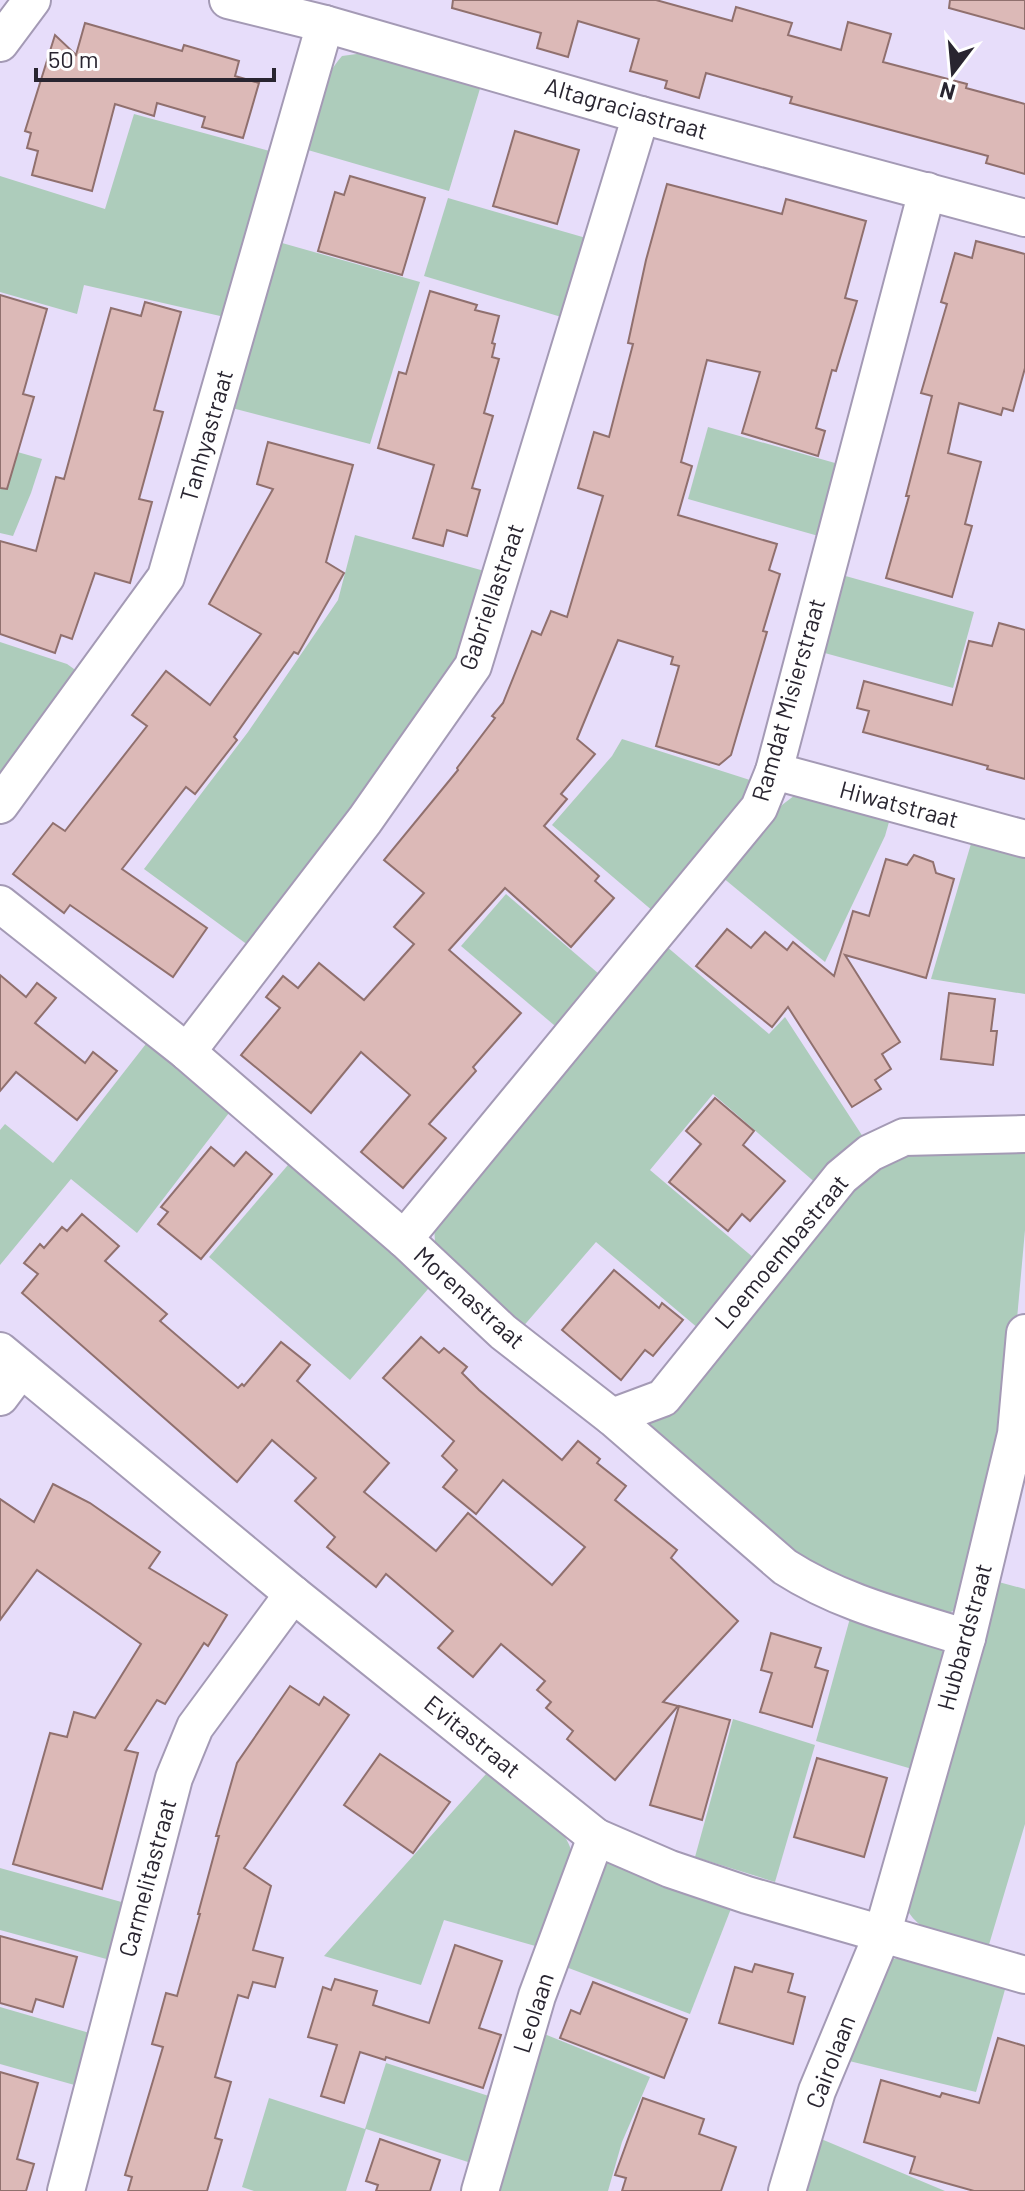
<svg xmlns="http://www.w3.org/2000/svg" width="1025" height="2191" viewBox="0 0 1025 2191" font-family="Barlow,sans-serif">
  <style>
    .green { fill: #adccbb }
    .building { fill: #dcb9b7; stroke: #90706e; stroke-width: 2 }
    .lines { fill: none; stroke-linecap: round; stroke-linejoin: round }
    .street-casing { stroke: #a49ab5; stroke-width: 40 }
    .street { stroke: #fff; stroke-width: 36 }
    .labels { text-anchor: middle; stroke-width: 7; stroke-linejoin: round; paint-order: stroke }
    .street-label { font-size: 24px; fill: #292530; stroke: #fff }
  </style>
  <rect width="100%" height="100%" fill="#e7ddfa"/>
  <g class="green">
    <path d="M 371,52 L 482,82 L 449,191 L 301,148 C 312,115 319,83 342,56 Z"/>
    <polygon points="134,114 277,153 229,318 84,285 77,314 0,292 0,176 105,209"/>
    <polygon points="448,198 593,240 568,319 424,276"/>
    <polygon points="275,241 420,282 370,444 228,407"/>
    <polygon points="708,427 842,465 822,537 688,499"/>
    <polygon points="0,447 42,459 31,493 13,536 0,533"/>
    <polygon points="355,535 488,572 458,655 365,802 252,948 144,869 248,732 338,600"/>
    <polygon points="842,575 974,612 953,688 821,652"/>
    <polygon points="0,642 67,664 81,674 0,787"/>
    <polygon points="622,739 753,781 747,800 654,912 552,825 612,756"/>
    <polygon points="795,795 891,815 885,836 825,962 722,877 782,805"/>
    <polygon points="973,837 1025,850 1025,994 931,979"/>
    <polygon points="506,894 606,980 561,1031 461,946"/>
    <polygon points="666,946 769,1034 785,1017 867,1143 818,1185 713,1094 650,1170 761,1264 705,1334 596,1242 521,1329 439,1254 435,1242 434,1226"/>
    <polygon points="149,1040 232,1109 137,1233 71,1179 0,1265 0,1130 5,1124 53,1163"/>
    <polygon points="922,1144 1025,1144 1025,1230 1007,1430 960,1606 948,1614 841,1590 646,1434 643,1415 848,1181"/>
    <polygon points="294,1158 434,1282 350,1380 209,1257"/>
    <path d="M 995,1581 L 1025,1589 L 1025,1824 L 988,1948 C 954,1938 917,1938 903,1901 Z"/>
    <polygon points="852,1611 932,1639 942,1649 947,1663 919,1771 816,1741"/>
    <polygon points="733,1719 815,1745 775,1882 695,1857"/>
    <path d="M 486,1774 C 509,1791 561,1820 570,1847 C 576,1866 552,1928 546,1949 L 444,1920 L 421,1985 L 324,1956 Z"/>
    <polygon points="607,1862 732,1906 690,2014 558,1964 598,1868"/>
    <polygon points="0,1868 125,1903 110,1960 0,1930"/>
    <polygon points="901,1958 919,1961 1006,1986 976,2092 841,2059 885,1960"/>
    <polygon points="0,2007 93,2034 78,2086 0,2064"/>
    <polygon points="537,2031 650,2077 622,2142 608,2191 487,2191"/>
    <polygon points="386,2063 492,2097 471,2163 366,2129 346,2191 254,2191 242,2187 269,2098 365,2129"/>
    <polygon points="814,2136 945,2191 796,2191"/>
  </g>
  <g class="building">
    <polygon points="453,0 656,0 732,21 736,7 792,23 788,35 841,50 848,22 891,34 883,62 967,84 966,88 1025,104 1025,174 986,163 988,156 790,103 792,97 706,73 699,98 665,88 667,81 630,71 639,39 578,21 568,57 537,48 541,33 452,8"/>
    <polygon points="950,0 1025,0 1025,29 949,8"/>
    <polygon points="85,23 182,51 184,45 239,61 235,76 259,83 243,138 202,127 205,117 157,103 154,116 115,104 92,191 32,175 38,151 27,148 31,133 25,131 55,35 76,55"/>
    <polygon points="515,131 579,150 557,224 493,206"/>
    <polygon points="350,176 425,198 402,275 318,251 335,192 344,195"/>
    <polygon points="667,184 782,214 786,199 866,221 845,298 857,301 836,371 832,370 816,428 825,431 818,456 742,433 760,372 707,360 681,462 692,466 678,515 777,544 769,570 780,574 763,631 767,632 731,755 719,765 656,746 679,666 671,664 673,657 618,640 577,739 595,754 561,794 567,799 544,826 599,876 595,881 614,898 571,947 505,888 449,950 521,1013 473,1067 476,1071 429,1124 446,1138 403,1188 361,1152 410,1095 361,1052 311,1113 241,1055 280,1008 266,997 283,976 298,988 319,963 364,1000 414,944 394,927 424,893 384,860 458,770 457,768 495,718 492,716 503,703 532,631 541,635 551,611 567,617 603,496 578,488 594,432 609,437 633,344 628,343 646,260"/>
    <polygon points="976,241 1025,254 1025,368 1013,411 1003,408 1001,415 959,403 948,453 981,462 965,524 972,526 952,597 886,578 909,496 906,496 932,396 921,393 947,304 941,302 955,253 972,258"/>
    <polygon points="430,291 477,305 475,310 499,316 492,343 495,344 492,357 499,359 484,413 493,416 472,488 480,490 467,536 447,530 443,546 413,538 434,465 378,448 399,372 406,374"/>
    <polygon points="0,295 47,309 23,394 34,397 7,489 0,488"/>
    <polygon points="145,302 181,312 154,410 163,412 139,499 152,502 130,583 95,573 72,639 61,635 55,653 0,634 0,541 36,551 56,477 64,479 111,308 141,316"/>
    <polygon points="268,442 353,465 326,562 344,573 298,654 294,652 234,737 237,740 195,794 186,787 122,869 207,928 173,977 70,905 64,913 13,874 53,823 65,831 147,726 132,715 166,671 210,705 261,634 209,604 273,489 257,484"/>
    <polygon points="999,623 1025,630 1025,779 987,769 988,766 863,732 869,711 857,708 864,681 952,705 969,641 992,646"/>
    <polygon points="914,855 933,862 936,873 954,879 926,978 845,955 900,1042 882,1054 891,1069 875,1080 881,1089 852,1107 788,1007 772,1027 696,966 727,929 751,948 765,932 787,950 793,942 834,976 853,911 869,916 886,859 907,865"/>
    <polygon points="0,975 26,997 37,983 56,998 35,1023 85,1063 93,1052 117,1071 77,1120 16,1072 0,1091"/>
    <polygon points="949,993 995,999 991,1031 997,1031 993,1065 941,1059"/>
    <polygon points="715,1098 754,1131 743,1145 785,1181 750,1221 742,1214 728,1231 669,1182 701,1144 686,1131"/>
    <polygon points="211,1147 234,1166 246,1152 272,1174 201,1259 158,1224 168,1212 161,1207"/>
    <polygon points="82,1214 119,1246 105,1261 167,1314 160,1321 238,1388 242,1384 244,1386 281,1342 310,1365 297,1381 389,1463 364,1492 436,1551 468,1513 552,1585 585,1547 503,1480 476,1514 443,1487 457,1470 442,1456 454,1441 383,1378 421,1337 439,1353 444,1348 467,1367 462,1373 479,1390 562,1460 578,1441 600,1459 597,1463 626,1486 615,1500 677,1550 671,1558 738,1621 663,1702 678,1706 615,1780 567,1739 573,1731 546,1708 551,1702 537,1690 545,1681 501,1644 473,1677 438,1648 453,1631 386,1574 376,1587 327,1547 335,1537 295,1501 316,1478 272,1440 237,1482 22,1293 38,1274 24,1263 40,1244 44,1248 62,1227 67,1231"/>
    <polygon points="614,1270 659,1308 662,1303 683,1320 653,1356 645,1350 621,1380 562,1330"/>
    <polygon points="53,1484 90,1503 160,1552 149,1568 227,1615 208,1646 204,1643 165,1704 157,1700 125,1750 138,1753 102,1889 13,1864 50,1733 67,1737 74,1712 95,1718 141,1644 37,1570 0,1620 0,1499 34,1522"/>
    <polygon points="771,1633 821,1648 815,1667 828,1671 812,1727 760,1712 772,1673 761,1670"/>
    <polygon points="290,1686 319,1705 324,1697 349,1715 244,1868 271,1886 253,1950 283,1958 275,1987 253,1982 248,1998 238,1995 215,2077 231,2082 215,2138 222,2140 207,2191 128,2191 132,2177 125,2175 163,2047 152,2044 166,1993 177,1996 200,1914 198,1914 219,1836 216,1836 237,1763"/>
    <polygon points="679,1706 730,1720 702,1820 650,1805"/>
    <polygon points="380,1754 450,1802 413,1853 344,1805"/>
    <polygon points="817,1758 887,1778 864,1857 794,1837"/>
    <polygon points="0,1936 77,1957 63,2007 36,1999 32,2012 0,2003"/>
    <polygon points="455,1945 502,1961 479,2028 501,2035 483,2088 386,2057 385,2060 360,2052 344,2103 321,2096 337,2045 308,2037 323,1987 331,1990 335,1979 377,1991 373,2005 429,2023"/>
    <polygon points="755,1964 793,1974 788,1992 805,1997 793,2044 719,2023 735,1967 752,1972"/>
    <polygon points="593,1982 687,2019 664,2078 560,2038 571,2010 580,2014"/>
    <polygon points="998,2038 1025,2046 1025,2191 974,2191 910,2173 915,2157 864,2142 881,2080 940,2097 942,2093 979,2103"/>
    <polygon points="0,2072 38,2083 17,2159 34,2164 26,2191 0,2191"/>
    <polygon points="643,2098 704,2119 699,2134 736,2147 721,2191 622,2191 626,2178 615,2175"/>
    <polygon points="380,2139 440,2160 430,2191 376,2191 378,2185 366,2181"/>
  </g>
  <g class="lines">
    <g class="street-casing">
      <g id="street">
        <polyline points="228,0 325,24 641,115 1025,218"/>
        <polyline points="0,43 32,0"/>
        <polyline points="774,771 1025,839"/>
        <polyline points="0,805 166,577 325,24"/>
        <path d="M 0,904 L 187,1052 L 404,1239 L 503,1332 L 612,1417 L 785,1567 C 841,1603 904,1618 967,1638"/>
        <polyline points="187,1052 365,820 473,666 641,115"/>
        <polyline points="404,1239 759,808 774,771 927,191"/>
        <polyline points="0,1351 293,1594 596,1837 670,1869 747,1895 1025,1975"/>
        <polyline points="0,1397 21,1369"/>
        <polyline points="612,1417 663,1398 841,1177 870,1153 904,1137 1025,1134"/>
        <polyline points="66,2191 174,1778 195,1727 293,1594"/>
        <polyline points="480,2191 537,1996 596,1837"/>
        <polyline points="787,2191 817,2091 882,1935 967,1638 1016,1434 1025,1333"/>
      </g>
    </g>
    <use href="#street" class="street"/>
  </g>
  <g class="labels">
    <g class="street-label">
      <text transform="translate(626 109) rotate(16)" y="8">Altagraciastraat</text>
      <text transform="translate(207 436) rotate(-74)" y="8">Tanhyastraat</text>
      <text transform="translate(492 597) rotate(-71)" y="8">Gabriellastraat</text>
      <text transform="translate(789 700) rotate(-74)" y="8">Ramdat Misierstraat</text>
      <text transform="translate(899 805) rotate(15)" y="8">Hiwatstraat</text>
      <text transform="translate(782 1252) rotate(-50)" y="8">Loemoembastraat</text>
      <text transform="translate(469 1298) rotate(42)" y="8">Morenastraat</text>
      <text transform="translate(965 1637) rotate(-75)" y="8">Hubbardstraat</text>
      <text transform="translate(472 1737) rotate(39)" y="8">Evitastraat</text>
      <text transform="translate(148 1878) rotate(-75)" y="8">Carmelitastraat</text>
      <text transform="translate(534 2013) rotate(-72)" y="8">Leolaan</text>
      <text transform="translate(831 2062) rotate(-69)" y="8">Cairolaan</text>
    </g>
  </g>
  <g transform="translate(953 72) rotate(196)" stroke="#ffffff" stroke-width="6" paint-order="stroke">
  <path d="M0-6L14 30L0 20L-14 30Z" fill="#292530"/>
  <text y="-12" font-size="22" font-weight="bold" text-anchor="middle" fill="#292530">N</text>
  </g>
  <path d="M36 68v12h238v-12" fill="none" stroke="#292530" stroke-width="4"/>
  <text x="48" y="68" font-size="24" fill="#292530" stroke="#ffffff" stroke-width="6" paint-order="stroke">50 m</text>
</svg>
